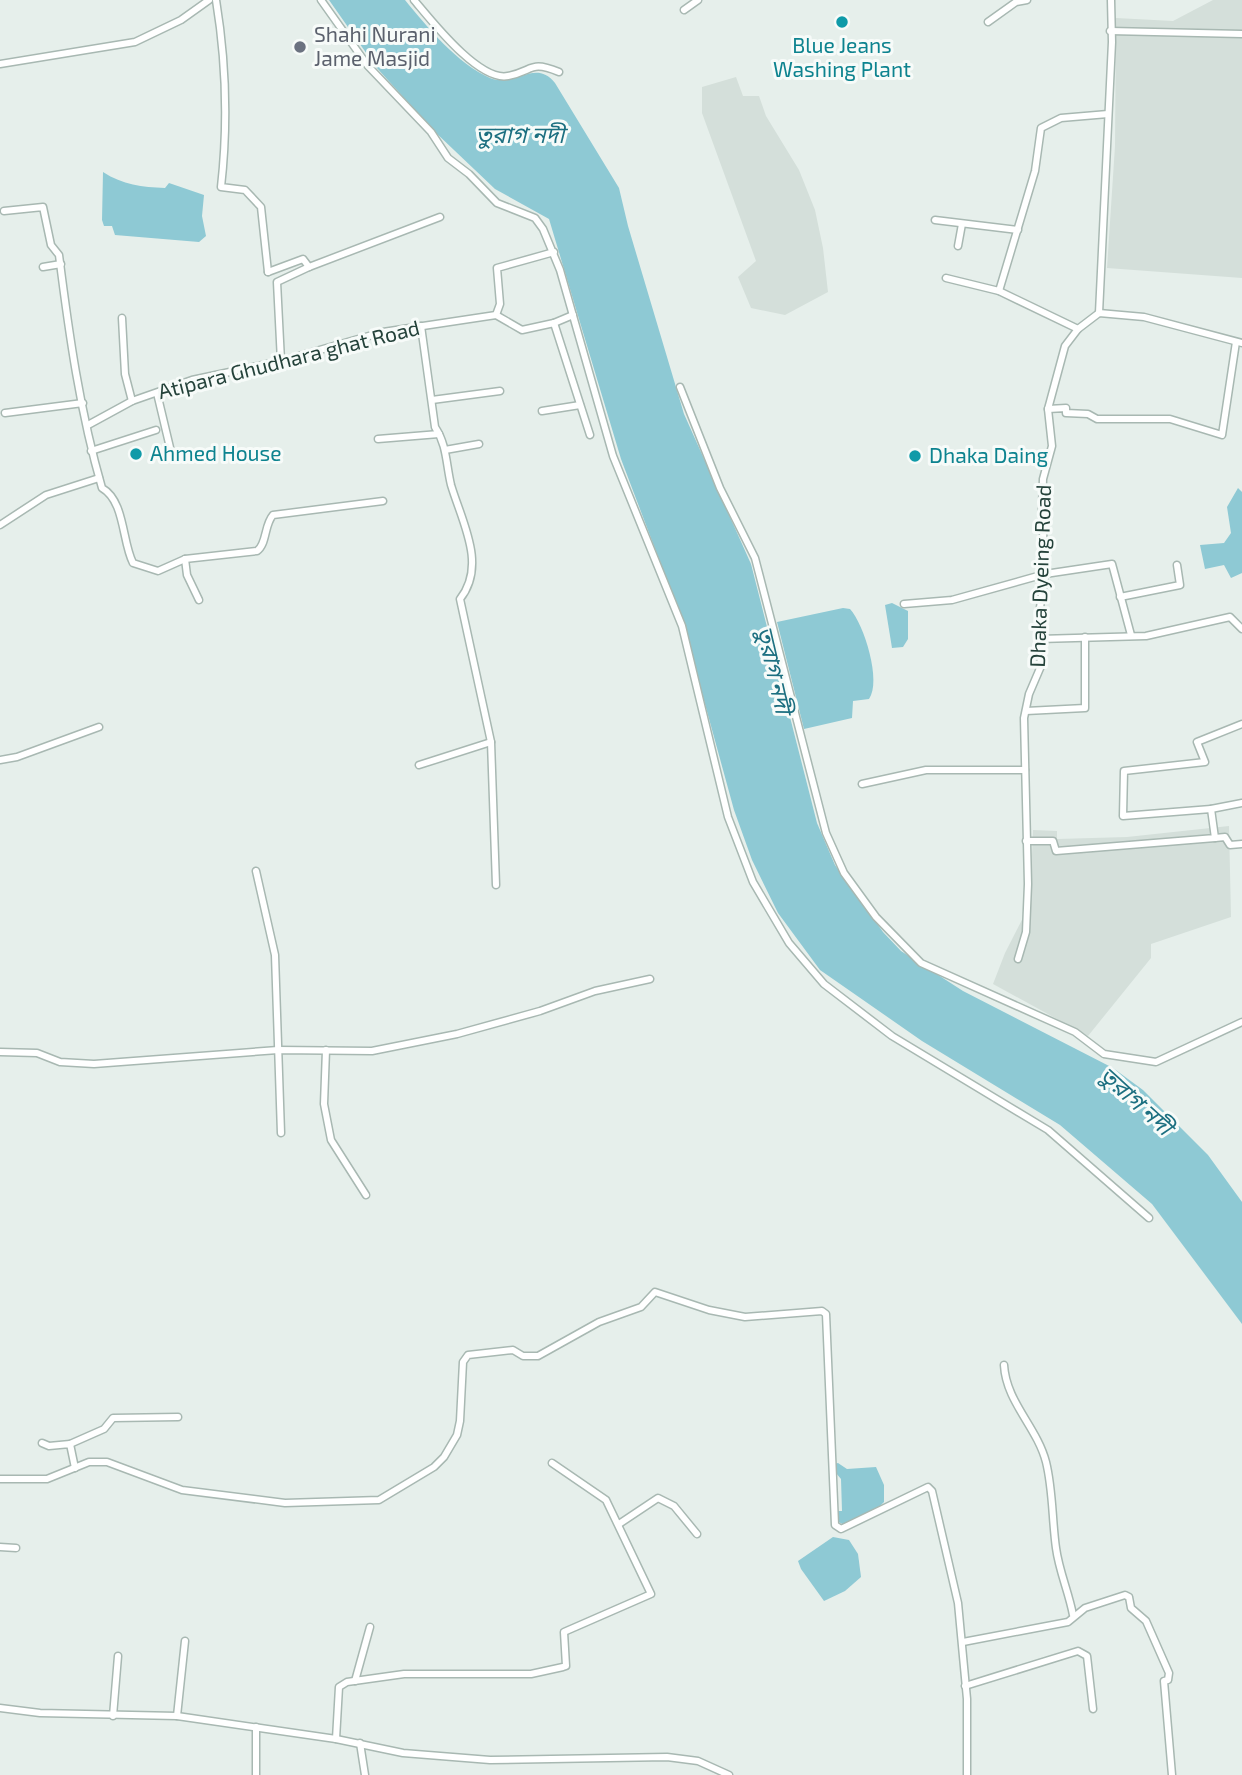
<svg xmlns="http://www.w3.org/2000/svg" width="1242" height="1775" viewBox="0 0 1242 1775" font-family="'Exo 2','Noto Sans Bengali',sans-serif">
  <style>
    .built { fill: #d4dfda }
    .water { fill: #8ec9d4 }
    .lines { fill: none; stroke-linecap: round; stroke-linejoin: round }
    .minor-casing { stroke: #a8b8b2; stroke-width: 9 }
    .minor { stroke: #fff; stroke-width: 6 }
    .culture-dot { fill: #0f9aa8; stroke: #f7fbf9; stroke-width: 2.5 }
    .worship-dot { fill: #6b7280; stroke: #f7fbf9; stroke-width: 2.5 }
    .labels { text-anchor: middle; stroke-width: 6; stroke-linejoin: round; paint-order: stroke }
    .worship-label { font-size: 21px; fill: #5b616d; stroke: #f7fbf9; text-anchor: start }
    .culture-label { font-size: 21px; fill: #0d838f; stroke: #f7fbf9; text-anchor: start }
    .street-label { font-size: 21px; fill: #24423a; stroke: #f7fbf9 }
    .water-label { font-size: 23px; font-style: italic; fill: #1c6f80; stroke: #f7fbf9 }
  </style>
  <rect width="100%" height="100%" fill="#e6efeb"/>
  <g class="built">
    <polygon points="1213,0 1242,0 1242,278 1107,268 1115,146 1116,18 1173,21"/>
    <polygon points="736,77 743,96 759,96 766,116 799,170 815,210 823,248 828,292 785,315 751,308 738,277 756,261 702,113 702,87"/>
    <polygon points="1229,826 1231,917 1151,944 1151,958 1088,1036 993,984 1005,953 1030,904 1033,830 1057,831 1057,839 1127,837"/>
  </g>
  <g class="water">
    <path d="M 329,0 L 405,0 C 427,27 458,64 490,78 C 515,88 535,58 555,83 L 619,188 L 628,226 L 684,414 L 751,564 L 817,823 L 835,865 L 883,932 L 901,951 L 963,991 L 1113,1068 L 1143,1090 L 1208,1155 L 1242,1202 L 1242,1324 L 1152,1204 L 1060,1125 L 922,1041 L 820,970 L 778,913 L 752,860 L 734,810 L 682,620 L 621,459 L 549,219 L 495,189 L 434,131 L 376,67 Z"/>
    <path d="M 103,172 C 123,185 142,187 165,188 L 169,183 L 204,195 L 202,216 L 206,236 L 199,242 L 115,235 L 112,226 L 104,226 L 102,220 Z"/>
    <polygon points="1238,488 1242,492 1242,573 1231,578 1224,565 1205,569 1200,545 1224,543 1231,533 1227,507"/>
    <polygon points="892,603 908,611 908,639 903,647 892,648 885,605"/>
    <path d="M 843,608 L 850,609 C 864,624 882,682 869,699 L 853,701 L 852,718 L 804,729 L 777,622 Z"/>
    <polygon points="838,1463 847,1469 876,1467 884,1485 884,1502 880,1506 844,1525 837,1521 837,1511 842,1511 841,1479 836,1473 834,1464"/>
    <polygon points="833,1537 849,1540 858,1554 861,1577 845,1591 824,1601 801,1569 798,1561"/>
  </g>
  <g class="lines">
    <g class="minor-casing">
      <g id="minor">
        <path d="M 216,0 C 226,61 228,125 221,187 L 245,190 L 261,207 L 268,272"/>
        <polyline points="321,0 368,66 431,132 448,158 469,174 497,203 535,218 543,229 560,270 613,456 682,626 728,817 753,882 789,943 824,984 892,1036 1048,1130 1149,1218"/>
        <path d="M 414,0 C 431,20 479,82 508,76 C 534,71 529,60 559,72"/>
        <polyline points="684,10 698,0"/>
        <polyline points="988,22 1016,2 1027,0"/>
        <polyline points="1110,31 1242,34"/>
        <polyline points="0,64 135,42 181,20 209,0"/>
        <path d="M 4,211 L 43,207 L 51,245 L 59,255 C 69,334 80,412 102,488 C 125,501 122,542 133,563 L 158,571 L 185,559 L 257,551 C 267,544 264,525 273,515 L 383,501"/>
        <polyline points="935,220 1018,230"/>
        <polyline points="958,246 962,224"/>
        <polyline points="43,267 61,264"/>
        <polyline points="268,272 303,259 309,267 440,217"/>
        <polyline points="946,278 999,291 1078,329"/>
        <polyline points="999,291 1035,171 1041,128 1061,118 1108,114"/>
        <polyline points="1099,313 1112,42 1111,0"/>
        <polyline points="496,315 522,330 554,323 590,435"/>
        <polyline points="496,315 500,304 497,268 554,252"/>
        <polyline points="122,318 125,374 132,401"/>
        <polyline points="554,323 573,315"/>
        <path d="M 421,326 L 435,427 C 447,445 446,464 451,485 C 462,522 487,565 460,599 L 491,742 L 496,885"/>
        <polyline points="281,361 277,282 309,267"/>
        <polyline points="680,387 720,488 755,558 826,833 844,873 876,917 921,963 1075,1032 1104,1054 1156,1062 1242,1022"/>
        <polyline points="157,393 172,456"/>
        <polyline points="432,400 500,391"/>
        <polyline points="1048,409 1066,408 1066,413 1088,414 1097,419 1170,419 1222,435 1236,342"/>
        <polyline points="542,411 580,405"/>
        <polyline points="5,413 83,403"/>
        <polyline points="88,425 132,401 192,380 281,361 383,332 496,315"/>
        <polyline points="378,439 439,434"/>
        <polyline points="445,450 479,444"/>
        <polyline points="91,451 156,430"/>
        <polyline points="0,525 46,495 99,478"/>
        <polyline points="185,559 187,575 199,600"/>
        <polyline points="1120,597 1180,585 1177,565"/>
        <polyline points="904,604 952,600 1045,574 1112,564 1131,635"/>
        <polyline points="1039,639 1146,636 1230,617 1242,629"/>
        <polyline points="1026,711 1085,708 1085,637"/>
        <polyline points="0,760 17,757 99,727"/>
        <polyline points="419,765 491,742"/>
        <polyline points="862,784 926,770 1025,770"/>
        <polyline points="1211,809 1242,803"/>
        <polyline points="1215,838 1225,837 1230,845 1242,844"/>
        <polyline points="1026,841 1053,841 1056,851 1215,838 1211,809 1123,816 1124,771 1205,762 1197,742 1242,724"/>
        <polyline points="256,871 275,955 281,1133"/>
        <polyline points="1018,959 1026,932 1028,884 1024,718 1029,694 1041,666 1038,621 1045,574 1042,510 1043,479 1052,446 1048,409 1065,346 1078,329 1099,313 1144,317 1242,343"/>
        <polyline points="326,1050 324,1104 331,1140 366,1195"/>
        <polyline points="0,1052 37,1053 60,1062 94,1064 278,1050 372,1051 457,1034 540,1011 595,991 650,979"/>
        <path d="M 1004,1365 C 1006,1402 1037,1427 1046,1462 C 1053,1490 1052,1520 1056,1548 C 1059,1571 1069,1593 1073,1615"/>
        <polyline points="42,1443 49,1446 70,1444 75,1468"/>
        <polyline points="70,1444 104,1429 113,1418 178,1417"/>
        <polyline points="0,1479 47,1479 89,1462 107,1462 182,1490 285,1503 379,1500 434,1467 444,1457 457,1435 460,1421 463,1362 468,1355 513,1350 523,1356 538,1356 599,1322 641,1307 655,1292 709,1310 745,1317 822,1311 826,1314 835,1525 841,1529 928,1487 932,1491 958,1603 967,1699 967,1775"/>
        <polyline points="619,1524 658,1498 674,1506 697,1534"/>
        <polyline points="0,1547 16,1548"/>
        <polyline points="963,1642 1068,1622 1085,1608 1125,1595 1129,1597 1131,1608 1146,1621 1169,1673 1168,1680 1164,1681 1172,1775"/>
        <polyline points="355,1681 370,1627"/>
        <polyline points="965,1686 1078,1651 1087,1656 1093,1709"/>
        <polyline points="0,1708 40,1713 177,1716 336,1739 403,1753 490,1760 667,1757 698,1761 729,1775"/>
        <polyline points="113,1716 118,1656"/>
        <polyline points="177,1716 185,1641"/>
        <polyline points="256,1727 256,1775"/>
        <polyline points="336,1739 339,1687 347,1682 404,1674 531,1674 563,1667 566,1666 564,1632 651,1594 606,1500 552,1463"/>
        <polyline points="360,1743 365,1775"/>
      </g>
    </g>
    <use href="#minor" class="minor"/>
  </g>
  <g class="culture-dot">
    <circle cx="842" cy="22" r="7"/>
    <circle cx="136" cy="454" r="7"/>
    <circle cx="915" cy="456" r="7"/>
  </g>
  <circle class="worship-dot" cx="300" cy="47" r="7"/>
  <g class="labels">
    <g class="worship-label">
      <text x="314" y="42">Shahi Nurani<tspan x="314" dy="24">Jame Masjid</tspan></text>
    </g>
    <g class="culture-label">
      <text x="842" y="53" text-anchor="middle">Blue Jeans<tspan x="842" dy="24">Washing Plant</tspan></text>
      <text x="150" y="461">Ahmed House</text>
      <text x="929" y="463">Dhaka Daing</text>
    </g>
    <g class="street-label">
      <text transform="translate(289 360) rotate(-14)" y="7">Atipara Ghudhara ghat Road</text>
      <text transform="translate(1041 576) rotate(-88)" y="7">Dhaka Dyeing Road</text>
    </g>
    <g class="water-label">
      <text x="520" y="143">তুরাগ নদী</text>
      <text transform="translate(774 670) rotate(77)" y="8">তুরাগ নদী</text>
      <text transform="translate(1136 1101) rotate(42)" y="8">তুরাগ নদী</text>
    </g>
  </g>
</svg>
